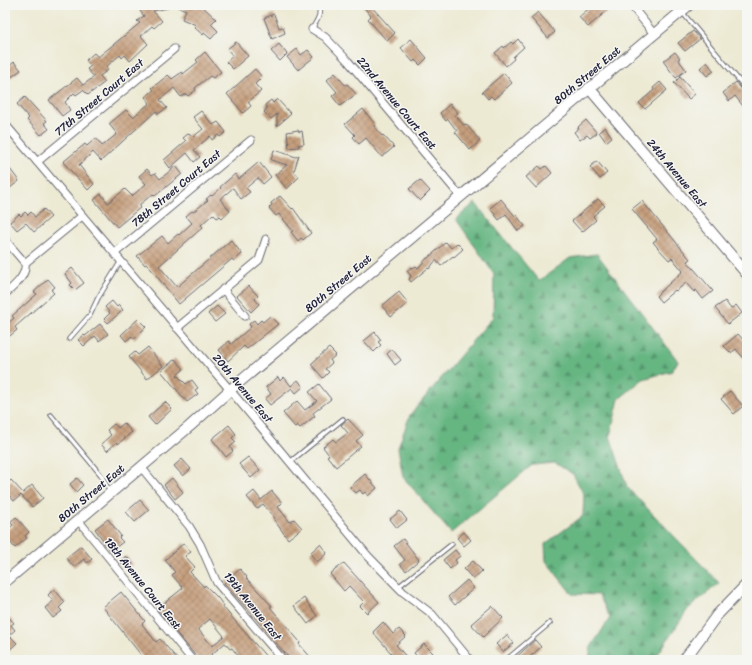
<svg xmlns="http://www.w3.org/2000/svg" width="752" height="665" viewBox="0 0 752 665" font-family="Sriracha,sans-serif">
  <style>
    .forest { fill: url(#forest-firs); stroke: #446c5e }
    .building { fill: url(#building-cross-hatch); fill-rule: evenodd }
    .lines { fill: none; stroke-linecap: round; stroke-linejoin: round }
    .lane-casing { stroke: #696871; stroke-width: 5.5 }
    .street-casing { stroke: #696871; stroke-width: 9 }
    .secondary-casing { stroke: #696871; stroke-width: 12 }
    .lane { stroke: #fff; stroke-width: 3.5 }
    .street { stroke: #fff; stroke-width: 7 }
    .secondary { stroke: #fff; stroke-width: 10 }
    .labels { text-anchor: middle; stroke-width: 3; stroke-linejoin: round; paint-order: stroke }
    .street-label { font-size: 11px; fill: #22223b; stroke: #f6f6f2 }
  </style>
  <defs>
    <pattern id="forest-firs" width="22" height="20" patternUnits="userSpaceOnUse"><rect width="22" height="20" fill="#66b682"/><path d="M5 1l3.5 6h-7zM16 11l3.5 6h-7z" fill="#54946c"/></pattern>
    <pattern id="building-cross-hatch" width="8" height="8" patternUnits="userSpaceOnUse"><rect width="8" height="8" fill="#c69f7d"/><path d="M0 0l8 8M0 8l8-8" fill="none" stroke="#a08168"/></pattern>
  </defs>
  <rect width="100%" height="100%" fill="#f6f6f2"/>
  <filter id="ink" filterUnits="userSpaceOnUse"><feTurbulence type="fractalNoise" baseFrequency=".025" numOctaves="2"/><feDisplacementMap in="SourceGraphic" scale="8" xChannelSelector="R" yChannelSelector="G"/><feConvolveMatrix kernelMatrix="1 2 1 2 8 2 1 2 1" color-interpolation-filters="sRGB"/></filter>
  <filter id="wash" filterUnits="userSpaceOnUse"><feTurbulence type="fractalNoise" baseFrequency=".012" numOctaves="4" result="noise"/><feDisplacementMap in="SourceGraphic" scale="16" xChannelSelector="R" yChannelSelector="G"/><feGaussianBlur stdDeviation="0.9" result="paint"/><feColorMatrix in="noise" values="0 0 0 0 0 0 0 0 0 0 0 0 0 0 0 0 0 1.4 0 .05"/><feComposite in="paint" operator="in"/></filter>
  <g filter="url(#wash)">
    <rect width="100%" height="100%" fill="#edead4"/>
    <polygon class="forest" points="475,203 539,281 570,258 597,254 678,361 672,371 643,379 619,399 610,436 627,487 719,583 688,609 654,660 589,660 591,647 610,618 599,595 572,594 546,561 545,544 583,516 584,495 573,474 555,463 532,465 451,533 403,477 398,448 410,415 493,317 494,274 456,219"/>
    <g id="blocks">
      <g class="building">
        <polygon points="146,5 168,5 168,8 153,11 162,21 154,28 152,26 141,36 148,44 130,61 125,55 122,58 120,55 106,67 108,70 100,76 105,82 88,95 83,90 76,95 74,93 65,102 70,110 62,116 49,100 77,78 83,85 94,77 87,69 91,66 86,60 94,53 98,57 140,23 137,21 144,16 140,11"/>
        <polygon points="174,5 200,5 202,6 216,19 211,24 218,31 211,39 204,33 203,35 194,27 196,25 182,19 186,10"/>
        <polygon points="362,5 370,5 395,33 387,41 368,19 371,16"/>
        <polygon points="593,5 606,5 609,9 588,27 579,17"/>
        <polygon points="538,12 555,32 548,38 531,18"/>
        <polygon points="274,14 279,28 283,27 285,33 272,39 264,18"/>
        <polygon points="693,31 700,39 685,51 678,43"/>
        <polygon points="411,39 427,58 420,65 415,60 413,62 401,48"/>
        <polygon points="518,39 524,47 513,57 514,59 506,66 495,53 503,46 504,48 511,42 513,44"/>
        <polygon points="236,42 248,56 233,69 226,62 233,56 227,49"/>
        <polygon points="279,44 287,54 280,61 271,51"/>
        <polygon points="297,49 301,55 308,50 314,57 298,70 287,57"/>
        <polygon points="205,52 221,72 213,78 210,76 195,88 196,90 188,96 186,94 181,97 174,88 160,100 167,108 158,114 156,111 101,161 93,152 79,165 94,184 88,190 63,162 85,144 87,146 96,138 102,146 117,134 109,124 126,110 133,117 150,103 145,97 154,90 152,88 168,75 172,79 182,72 183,74 198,62 196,60"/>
        <polygon points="675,52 680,58 678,59 686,70 676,78 663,61"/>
        <polygon points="14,62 21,70 10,78 5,72 5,70"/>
        <polygon points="707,62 714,71 707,76 700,68"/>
        <polygon points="255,69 262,77 255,84 261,91 248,102 251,106 243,113 227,94"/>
        <polygon points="335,73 345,85 347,84 356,94 340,106 332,96 337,92 327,80"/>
        <polygon points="504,73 512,83 494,99 491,96 488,99 482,92"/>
        <polygon points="680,77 695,94 689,99 674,83"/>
        <polygon points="660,82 667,90 645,109 639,103 654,90 653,88"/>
        <polygon points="736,82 747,96 747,111 735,96 729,101 723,93"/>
        <polygon points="25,97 47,121 44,123 49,129 41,135 27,120 29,118 17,104"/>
        <polygon points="277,99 291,114 277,126 277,114 271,119 264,112 267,108 265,105 271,100 273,103"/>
        <polygon points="450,104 458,113 455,115 464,125 466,124 480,141 470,150 455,132 457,131 448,119 446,121 440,113"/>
        <polygon points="363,109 375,124 374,126 382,136 383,135 394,147 382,157 366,138 359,144 353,137 355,135 345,124"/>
        <polygon points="201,111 213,125 218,122 226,132 220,137 218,135 212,140 210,136 194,150 200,157 194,162 187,153 170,168 164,160 186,141 183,138 189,133 193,137 203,129 193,117"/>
        <polygon points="586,120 597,133 590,138 587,135 580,140 574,132 579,128 578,127"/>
        <polygon points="605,127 612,137 606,142 599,132"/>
        <polygon points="298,130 299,132 302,131 304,144 298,145 299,147 289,148 287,132"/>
        <polygon points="274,150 296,157 299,155 294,171 299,177 287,189 275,175 287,165 271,160"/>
        <polygon points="597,161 607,173 600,179 590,167"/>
        <polygon points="259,162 271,177 263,184 258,178 246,188 250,192 241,199 233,188 220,199 230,211 222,218 220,216 217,218 213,214 201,225 203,227 159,266 177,287 231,240 242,254 234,261 232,259 179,304 147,264 145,265 137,256 162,236 168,243 178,234 179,235 192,223 186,216 192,211 193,212 208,200 206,199 211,195 212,196 221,188 220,187 235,174 239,179"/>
        <polygon points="176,166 182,174 155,196 153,194 139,205 141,207 117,227 94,200 101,194 108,203 125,189 132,196 146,184 139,176 147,169 152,175 155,173 160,179"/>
        <polygon points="539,166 542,169 546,166 552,173 536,188 526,177"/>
        <polygon points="10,169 19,181 5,192 5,173"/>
        <polygon points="420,180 430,191 420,201 409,189"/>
        <polygon points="280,196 292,209 293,208 311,233 303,240 301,238 298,241 291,232 293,231 279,214 276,216 269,208 272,205 271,203"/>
        <polygon points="501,199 515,216 516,215 525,226 518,231 506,214 499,220 490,208"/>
        <polygon points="598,199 605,206 593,216 596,220 582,232 572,221"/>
        <polygon points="642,201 690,259 687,261 713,291 703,299 696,290 694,292 686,283 676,291 675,290 661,302 656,296 683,271 672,258 669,260 658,248 653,242 657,239 632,209"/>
        <polygon points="44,209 51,217 34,232 26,223 17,230 10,222 19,214 21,216 25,212 28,215 31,212 35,217"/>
        <polygon points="446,242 451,248 457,243 463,249 454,257 453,256 441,266 436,260 429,269 428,268 411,282 409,279 411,276 407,271 412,267 413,268 416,266 418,268 427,258 428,258"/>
        <polygon points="72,268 84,283 75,290 70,285 72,283 65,274"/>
        <polygon points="48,279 55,287 51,290 54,293 15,327 17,330 5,340 5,326 14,318 12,316 37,294 34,292"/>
        <polygon points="249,286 258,296 255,299 259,304 251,312 237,296"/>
        <polygon points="399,292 408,303 391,317 382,306"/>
        <polygon points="112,301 117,307 119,305 123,310 108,323 104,319 110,313 105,307"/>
        <polygon points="725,301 731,309 736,305 742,313 728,324 715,308"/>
        <polygon points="217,306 225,314 215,322 208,314"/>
        <polygon points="270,316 278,324 247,349 244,346 228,361 219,350 229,341 231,344 251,327 249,324 254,320 257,324 261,320 263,322"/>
        <polygon points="138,319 146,327 134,339 132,336 126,341 121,335"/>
        <polygon points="100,324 108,334 99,341 95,336 84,346 78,340 84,335 85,336"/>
        <polygon points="375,332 381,340 378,342 381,345 374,352 364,341"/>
        <polygon points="738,334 747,344 747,362 736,349 731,353 724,346"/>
        <polygon points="148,347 163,366 147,379 129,357 135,352 138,355"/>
        <polygon points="329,348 336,355 330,360 332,363 325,369 329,372 323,378 311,364"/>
        <polygon points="392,349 401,360 395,365 387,354"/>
        <polygon points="175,359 184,369 177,375 186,384 192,380 198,388 195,390 198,394 187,402 161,371"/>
        <polygon points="278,377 280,381 284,377 291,386 298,380 303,387 296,393 292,388 270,405 265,399 271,394 266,387"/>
        <polygon points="319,384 331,399 313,413 315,416 300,428 297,425 295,427 283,413 297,401 305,410 317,401 309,392"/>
        <polygon points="730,391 743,406 734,414 721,399"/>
        <polygon points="165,402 172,409 155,425 148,417"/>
        <polygon points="348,419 363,435 356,441 361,446 336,467 327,456 329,455 323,447 333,439 336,442 348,433 341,425"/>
        <polygon points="124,423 132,432 118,444 117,442 107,451 101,444 111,435 107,430 114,424 118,428"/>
        <polygon points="229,425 236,434 232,438 236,442 230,447 233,451 226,457 212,439"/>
        <polygon points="248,457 260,470 251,478 239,464"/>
        <polygon points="182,459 191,469 183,476 174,466"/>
        <polygon points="365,474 377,488 368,496 365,492 363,494 360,490 356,493 350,487"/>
        <polygon points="77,478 83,485 76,492 70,484"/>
        <polygon points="172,478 183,492 175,499 164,485"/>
        <polygon points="11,480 23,493 32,485 43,498 32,507 21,495 14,501 5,490 5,485"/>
        <polygon points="254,491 261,500 272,491 282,503 278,507 290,522 294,519 302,528 288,539 274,520 275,518 263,504 257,509 247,497"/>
        <polygon points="140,500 149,510 135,522 126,512"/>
        <polygon points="400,511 407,520 397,528 390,519"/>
        <polygon points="16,517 29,532 25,536 27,538 15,548 5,536 5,532 13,525 10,522"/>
        <polygon points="108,519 121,536 119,538 123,542 111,551 95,529"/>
        <polygon points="464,532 471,540 464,546 457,538"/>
        <polygon points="403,539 419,560 406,571 400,564 405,560 394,546"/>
        <path d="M 184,543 L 191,552 L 185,556 L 195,567 L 190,572 L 204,587 L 205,585 L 217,597 L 224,606 L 222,606 L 269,660 L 241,660 L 232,648 L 230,649 L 225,643 L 205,660 L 199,660 L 157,609 L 183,588 L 172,575 L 175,572 L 165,560 ZM 210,619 L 224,636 L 212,646 L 198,629 Z"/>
        <polygon points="320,544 327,553 317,562 310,553"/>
        <polygon points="81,546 92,559 87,563 84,559 74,567 66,558"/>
        <polygon points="455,550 460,556 455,560 457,563 450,569 443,560"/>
        <polygon points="126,556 133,564 127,569 120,561"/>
        <polygon points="473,561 482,571 473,579 464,569"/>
        <polygon points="344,563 379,602 367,613 360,606 364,602 349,586 344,591 330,574"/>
        <polygon points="240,569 247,577 246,578 272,606 270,607 300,642 299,644 313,660 291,660 276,643 276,642 224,583"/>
        <polygon points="467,580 474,588 455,605 448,597"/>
        <polygon points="54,589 65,602 59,608 62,611 53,618 45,608 53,601 48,595"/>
        <polygon points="121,592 145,621 142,624 156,642 160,639 178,660 145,660 141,655 103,607"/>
        <polygon points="304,598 317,616 308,624 294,606"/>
        <polygon points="492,606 503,618 483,637 471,624"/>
        <polygon points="5,613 14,623 11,625 15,630 8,636 5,633"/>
        <polygon points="383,622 393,634 399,629 406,636 396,645 409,660 397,660 373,632"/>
        <polygon points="507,635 514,643 503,652 496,644"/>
        <polygon points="11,637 17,643 5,654 5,642"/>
        <polygon points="535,640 541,647 530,657 533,660 513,660"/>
        <polygon points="424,644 433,653 425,660 420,660 414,653"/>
      </g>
    </g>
  </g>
  <g filter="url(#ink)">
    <use href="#blocks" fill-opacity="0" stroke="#696871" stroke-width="1"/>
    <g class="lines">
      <g class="lane-casing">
        <g id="lane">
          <polyline points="744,5 747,9"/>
          <polyline points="682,12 747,90"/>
          <path d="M 312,29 C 317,20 322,15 318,5"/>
          <polyline points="69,339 90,315 98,298 121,261"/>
          <polyline points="51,415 101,475 110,492"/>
          <polyline points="290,462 343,419"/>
          <polyline points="398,587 452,544"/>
          <polyline points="506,660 550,623"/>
        </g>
      </g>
      <g class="street-casing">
        <g id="street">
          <polyline points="631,5 654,34"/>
          <polyline points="312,29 325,37 348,61 461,197"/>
          <polyline points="5,124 230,390 368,556 403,592 432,614 470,660"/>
          <polyline points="37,162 174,49"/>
          <polyline points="5,240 25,263"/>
          <polyline points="115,253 251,140"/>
          <polyline points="223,289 245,316"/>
          <path d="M 5,294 C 14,286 27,276 25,263 L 82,216"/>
          <polyline points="177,328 259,260 266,239"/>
          <polyline points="141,467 189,526 200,544 217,583 283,660"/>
          <polyline points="78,520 192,660"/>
        </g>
      </g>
      <g class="secondary-casing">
        <g id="secondary">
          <polyline points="589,88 747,274"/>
          <polyline points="5,582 190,426 230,390 689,5"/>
          <polyline points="684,660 717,615 747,584"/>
        </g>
      </g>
      <use href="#lane" class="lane"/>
      <use href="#street" class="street"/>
      <use href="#secondary" class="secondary"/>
    </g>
  </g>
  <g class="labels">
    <g class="street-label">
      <text transform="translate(587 75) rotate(-40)" y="4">80th Street East</text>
      <text transform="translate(99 97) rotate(-40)" y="4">77th Street Court East</text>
      <text transform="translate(397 103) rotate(50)" y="4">22nd Avenue Court East</text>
      <text transform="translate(677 173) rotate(50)" y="4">24th Avenue East</text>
      <text transform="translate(176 188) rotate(-40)" y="4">78th Street Court East</text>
      <text transform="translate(338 283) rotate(-40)" y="4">80th Street East</text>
      <text transform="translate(243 388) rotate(50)" y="4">20th Avenue East</text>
      <text transform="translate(91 493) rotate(-40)" y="4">80th Street East</text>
      <text transform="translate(143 583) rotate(51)" y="4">18th Avenue Court East</text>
      <text transform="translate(253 606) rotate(51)" y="4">19th Avenue East</text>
    </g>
  </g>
  <rect width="752" height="665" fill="none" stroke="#f6f6f2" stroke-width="20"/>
</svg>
